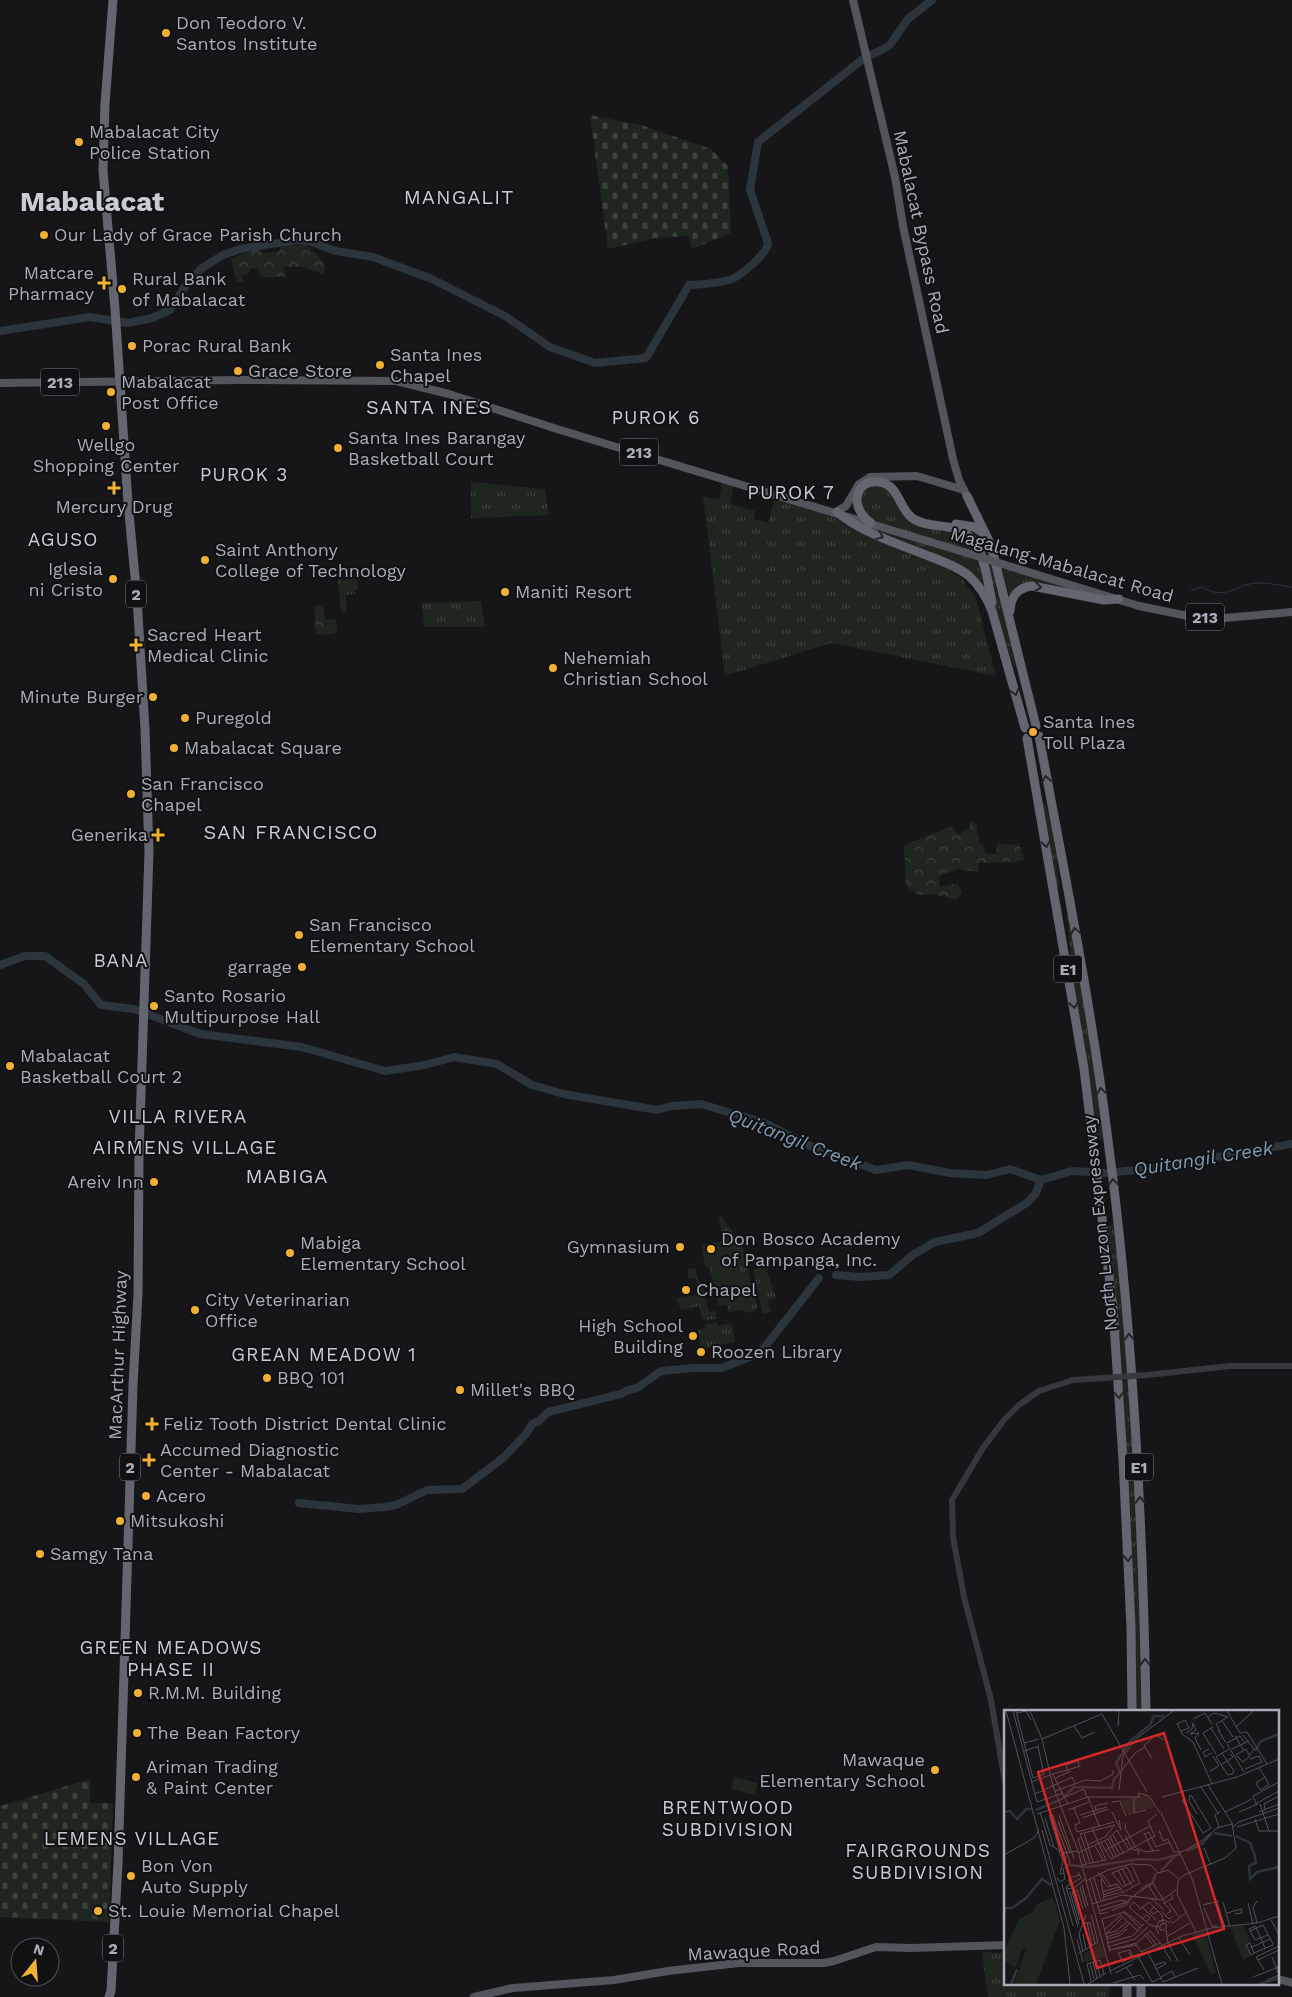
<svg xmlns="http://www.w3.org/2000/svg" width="1292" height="1997" viewBox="0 0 1292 1997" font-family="'Work Sans',sans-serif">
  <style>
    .grass { fill: url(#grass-tufts) }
    .forest { fill: url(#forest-crowns) }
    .cemetery { fill: url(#cemetery-stones) }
    .garden { fill: #1e261f }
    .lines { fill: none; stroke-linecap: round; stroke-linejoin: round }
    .stream { stroke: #2c353c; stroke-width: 1 }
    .river { stroke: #2c353c; stroke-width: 8 }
    .minor { stroke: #37383d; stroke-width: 6 }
    .major { stroke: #53555c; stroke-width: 8 }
    .highway { stroke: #63666e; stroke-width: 9 }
    .minor-bridge { stroke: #37383d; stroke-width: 6 }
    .major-bridge { stroke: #53555c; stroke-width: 8 }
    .oneway { stroke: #26262a }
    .poi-dot { fill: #f2b134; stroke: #111113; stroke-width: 2 }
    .labels { text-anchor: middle; stroke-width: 4; stroke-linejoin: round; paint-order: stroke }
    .shield { fill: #111113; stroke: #7b7e86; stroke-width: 1 }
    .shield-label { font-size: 16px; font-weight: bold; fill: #a8adb8 }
    .poi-label { font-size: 18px; fill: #a8adb8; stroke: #111113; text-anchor: start }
    .street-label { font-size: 18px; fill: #a8adb8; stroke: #111113 }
    .neighbourhood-label { font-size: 19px; letter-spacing: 1px; fill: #c9ccd4; stroke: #111113 }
    .water-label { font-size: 19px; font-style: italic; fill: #7f9bb3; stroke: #111113 }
    .quarter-label { font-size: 20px; letter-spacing: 1px; fill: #c9ccd4; stroke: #111113 }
    .town-label { font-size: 28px; font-weight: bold; fill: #c9ccd4; stroke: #111113 }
    .inset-river { fill: none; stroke: #2c353c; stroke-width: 2.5 }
    .inset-road { fill: none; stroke: #505258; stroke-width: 1 }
    .view { fill: #d62828; fill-opacity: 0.15; stroke: #d62828; stroke-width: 2.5 }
    .inset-edge { fill: none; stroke: #a8adb8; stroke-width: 2.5 }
  </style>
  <defs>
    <pattern id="grass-tufts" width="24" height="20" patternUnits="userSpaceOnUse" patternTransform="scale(1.25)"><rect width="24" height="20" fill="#1e261f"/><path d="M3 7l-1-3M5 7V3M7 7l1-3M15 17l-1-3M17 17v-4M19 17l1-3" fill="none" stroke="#3c433d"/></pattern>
    <pattern id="forest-crowns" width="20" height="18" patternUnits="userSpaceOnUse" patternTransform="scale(1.25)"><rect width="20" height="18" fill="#1e261f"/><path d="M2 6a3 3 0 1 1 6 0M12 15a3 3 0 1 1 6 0" fill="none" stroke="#3c433d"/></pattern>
    <pattern id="cemetery-stones" width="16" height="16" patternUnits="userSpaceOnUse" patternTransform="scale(1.25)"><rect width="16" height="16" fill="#1e261f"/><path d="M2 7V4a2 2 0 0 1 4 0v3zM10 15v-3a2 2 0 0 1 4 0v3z" fill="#3c433d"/></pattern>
  </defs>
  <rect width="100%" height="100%" fill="#161618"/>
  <g class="grass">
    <polygon points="723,481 734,485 730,504 755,511 754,519 768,523 775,499 824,513 947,569 962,579 976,598 996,676 831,643 725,676 703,496 719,500"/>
    <polygon points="471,482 545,489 549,515 471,518"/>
    <polygon points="868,486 886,486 904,512 962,532 977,554 898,529 866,517 859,497"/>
    <polygon points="854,522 979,561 988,598 976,581"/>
    <path d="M 973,531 L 985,538 L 1016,653 L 1016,666 L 1014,666 C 1010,658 1006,650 1003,642 C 998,621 984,543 973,531 Z"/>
    <polygon points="1002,568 1065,588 1064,591 1046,586 1009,595"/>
    <polygon points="357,579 358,590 355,590 355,594 346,595 347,612 341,612 338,580"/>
    <polygon points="481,601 485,627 424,627 422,603"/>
    <path d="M 1043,801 C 1056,828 1057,859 1059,888 L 1056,888 L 1042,819 Z"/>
    <path d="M 1066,906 C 1083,982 1095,1061 1103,1139 L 1096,1141 L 1072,974 Z"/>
    <polygon points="722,1216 743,1249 757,1306 755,1311 744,1313 743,1310 728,1312 727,1304 719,1306 709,1267 705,1267 701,1245 723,1241 719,1217"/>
    <polygon points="1113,1225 1116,1241 1129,1374 1122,1374 1106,1226"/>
    <polygon points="766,1267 776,1298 768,1300 771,1312 763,1314 753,1270"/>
    <polygon points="695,1268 700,1286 702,1285 709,1312 716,1311 716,1319 703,1320 699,1306 681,1310 676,1298 700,1295 696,1278 689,1279 687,1269"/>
    <polygon points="717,1322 718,1326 732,1323 735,1342 701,1349 698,1330 705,1328 705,1325"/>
    <polygon points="1130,1380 1135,1478 1143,1711 1135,1711 1128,1479 1122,1381"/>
    <polygon points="982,1952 1006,1953 1006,1983 1109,1983 1109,1997 988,1997"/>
  </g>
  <g class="forest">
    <polygon points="307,245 325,264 324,274 303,267 284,267 285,277 261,277 258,268 249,269 250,273 242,275 243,282 237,282 231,258 259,248 262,253 279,252 281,246"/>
    <polygon points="323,605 325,620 336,619 337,633 316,635 314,606"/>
    <polygon points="969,821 976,823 979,843 984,845 985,853 996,854 997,843 1011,845 1019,843 1024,860 1014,862 979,863 978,872 958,869 939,876 940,887 958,883 962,893 957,900 933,894 919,895 906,886 904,845 952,826 958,835 970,827"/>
  </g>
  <g class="cemetery">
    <polygon points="590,115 644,126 711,149 728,166 731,233 692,249 688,236 655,238 608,249"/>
    <polygon points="90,1779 90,1803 113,1803 109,1922 0,1917 0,1806"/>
  </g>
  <g class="garden">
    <polygon points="734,1241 746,1301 719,1306 707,1246"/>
    <polygon points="734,1777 758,1783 755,1795 731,1789"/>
  </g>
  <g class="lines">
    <path class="stream" d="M 1191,590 L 1202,587 C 1226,601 1234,585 1256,583 C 1267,582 1281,586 1292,587"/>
    <g class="river">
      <path d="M 0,331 L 90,317 L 128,323 L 152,318 L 170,310 L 186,285 L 202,268 L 223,255 L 240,249 L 297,240 L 309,241 L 336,251 L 373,257 L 432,279 L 505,316 L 550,347 L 595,363 L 646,358 L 689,285 C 701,284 717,284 729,280 C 740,277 766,255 768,243 L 750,190 L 758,142 L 863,59 L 889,46 L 908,19 L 932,0"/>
      <polyline points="0,965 25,956 45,956 84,984 101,1005 134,1009 200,1034 302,1047 385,1071 425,1065 454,1057 497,1064 532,1085 564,1094 657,1110 672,1106 701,1104 765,1123 810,1146 876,1170 908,1165 950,1173 987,1175 1010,1169 1041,1180 1072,1171 1105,1173 1147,1169 1292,1144"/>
      <polyline points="836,1275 860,1277 889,1275 914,1254 935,1242 978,1233 1028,1202 1036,1193 1041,1180"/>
      <polyline points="299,1503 359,1509 385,1507 396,1505 427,1490 462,1489 503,1458 526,1434 532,1424 539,1421 548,1412 621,1394 628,1390 637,1388 661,1371 693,1368 722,1368 760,1353 819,1278"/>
    </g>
    <g class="minor">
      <polyline points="1147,1375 1230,1366 1292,1366"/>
      <polyline points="1006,1788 991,1700 964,1597 953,1537 952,1500 983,1448 1004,1420 1019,1405 1039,1391 1073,1380 1104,1378"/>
    </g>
    <g class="major">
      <polyline points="853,0 895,177 903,226 953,459 959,480 967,496"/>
      <polyline points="0,383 240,380 396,381 449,394 557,429 967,553"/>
      <polyline points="836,512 846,506 859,484 870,477 917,476 964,490"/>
      <polyline points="1012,567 1139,606 1188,616 1224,618 1292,612"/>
      <polyline points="1278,1979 1292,1983"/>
      <polyline points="474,1997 513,1988 614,1980 668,1971 739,1963 824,1963 834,1961 876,1947 911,1948 1006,1945"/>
    </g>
    <g class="highway">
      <polyline points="967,496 991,545 1036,726"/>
      <path d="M 837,512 C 864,534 899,544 931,557 C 944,562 958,567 969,576 C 980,586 987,598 992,611 L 1025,728"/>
      <path d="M 871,523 C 849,508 854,479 879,482 C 898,484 899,507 911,517 C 921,525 936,525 948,527 C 985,532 985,572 992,602"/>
      <polyline points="956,524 974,527 985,534"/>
      <path d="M 1010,611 C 1011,596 1017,588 1032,586 L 1104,600 L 1119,599"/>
      <path d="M 1039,736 C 1064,870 1091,1004 1108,1140 C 1133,1329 1143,1520 1146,1711"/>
      <polyline points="1027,738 1084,1069 1113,1309 1123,1460 1131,1627 1132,1711"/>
      <polyline points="109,1997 111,1991 118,1863 133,1385 138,1294 139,1154 149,852 145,729 137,598 128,503 115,309 103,170 105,104 113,0"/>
      <polyline points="1127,1997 1127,1983"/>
      <polyline points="1141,1997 1141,1983"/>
    </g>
    <polyline class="minor-bridge" points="1104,1378 1147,1375"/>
    <polyline class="major-bridge" points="967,553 1012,567"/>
  </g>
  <defs><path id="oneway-chevron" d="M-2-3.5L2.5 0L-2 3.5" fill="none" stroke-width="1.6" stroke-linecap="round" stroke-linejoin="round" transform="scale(1.25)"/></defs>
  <g class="oneway">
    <use href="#oneway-chevron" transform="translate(880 536) rotate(23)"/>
    <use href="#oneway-chevron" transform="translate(1038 587) rotate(6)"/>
    <use href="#oneway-chevron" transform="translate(1015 692) rotate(75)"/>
    <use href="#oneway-chevron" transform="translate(1046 779) rotate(-100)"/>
    <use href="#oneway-chevron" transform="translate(1046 844) rotate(80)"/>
    <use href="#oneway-chevron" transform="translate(1075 931) rotate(-101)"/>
    <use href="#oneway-chevron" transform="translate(1074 1005) rotate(81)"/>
    <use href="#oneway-chevron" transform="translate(1101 1091) rotate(-98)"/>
    <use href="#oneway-chevron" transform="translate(1113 1182) rotate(-97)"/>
    <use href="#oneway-chevron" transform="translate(1129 1337) rotate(-94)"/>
    <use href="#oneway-chevron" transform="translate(1119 1395) rotate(86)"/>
    <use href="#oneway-chevron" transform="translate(1140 1500) rotate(-92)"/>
    <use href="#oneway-chevron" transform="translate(1128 1558) rotate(87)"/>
    <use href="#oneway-chevron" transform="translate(1145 1662) rotate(-91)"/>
  </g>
  <g class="poi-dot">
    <circle cx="166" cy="33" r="5"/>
    <circle cx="79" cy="142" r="5"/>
    <circle cx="44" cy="235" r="5"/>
    <path d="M101.5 275.5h5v5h5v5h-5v5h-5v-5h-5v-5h5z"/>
    <circle cx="122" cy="289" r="5"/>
    <circle cx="132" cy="346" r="5"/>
    <circle cx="380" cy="365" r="5"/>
    <circle cx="238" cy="371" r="5"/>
    <circle cx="111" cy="392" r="5"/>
    <circle cx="106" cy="426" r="5"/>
    <circle cx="338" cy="448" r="5"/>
    <path d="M111.5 480.5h5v5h5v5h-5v5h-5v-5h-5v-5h5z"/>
    <circle cx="205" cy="560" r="5"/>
    <circle cx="113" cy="579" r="5"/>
    <circle cx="505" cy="592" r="5"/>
    <path d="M133.5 637.5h5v5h5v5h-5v5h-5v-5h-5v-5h5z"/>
    <circle cx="553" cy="668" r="5"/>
    <circle cx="153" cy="697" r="5"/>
    <circle cx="185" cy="718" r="5"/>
    <circle cx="1033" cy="732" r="5"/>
    <circle cx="174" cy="748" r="5"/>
    <circle cx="131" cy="794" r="5"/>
    <path d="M155.5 827.5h5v5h5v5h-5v5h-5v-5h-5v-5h5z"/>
    <circle cx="299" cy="935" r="5"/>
    <circle cx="302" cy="967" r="5"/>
    <circle cx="154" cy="1006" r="5"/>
    <circle cx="10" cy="1066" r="5"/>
    <circle cx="154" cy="1182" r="5"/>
    <circle cx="680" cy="1247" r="5"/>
    <circle cx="711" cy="1249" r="5"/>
    <circle cx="290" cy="1253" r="5"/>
    <circle cx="686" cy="1290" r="5"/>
    <circle cx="195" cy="1310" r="5"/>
    <circle cx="693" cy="1336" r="5"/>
    <circle cx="701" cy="1352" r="5"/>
    <circle cx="267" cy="1378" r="5"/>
    <circle cx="460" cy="1390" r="5"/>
    <path d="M149.5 1416.5h5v5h5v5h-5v5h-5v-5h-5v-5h5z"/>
    <path d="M146.5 1452.5h5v5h5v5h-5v5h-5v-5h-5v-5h5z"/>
    <circle cx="146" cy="1496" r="5"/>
    <circle cx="120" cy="1521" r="5"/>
    <circle cx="40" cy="1554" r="5"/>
    <circle cx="138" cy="1693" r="5"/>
    <circle cx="137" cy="1733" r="5"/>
    <circle cx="935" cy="1770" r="5"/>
    <circle cx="136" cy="1777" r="5"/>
    <circle cx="131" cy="1876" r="5"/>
    <circle cx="98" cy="1911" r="5"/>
  </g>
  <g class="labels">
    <g class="shield">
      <rect x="41" y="368.5" width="38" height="27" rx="4"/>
      <rect x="620" y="438.5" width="38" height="27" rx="4"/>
      <rect x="126" y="580.5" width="20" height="27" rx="4"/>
      <rect x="1186" y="603.5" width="38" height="27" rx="4"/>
      <rect x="1054" y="955.5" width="28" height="27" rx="4"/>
      <rect x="120" y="1453.5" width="20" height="27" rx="4"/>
      <rect x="1125" y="1453.5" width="28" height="27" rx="4"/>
      <rect x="103" y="1934.5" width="20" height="27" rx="4"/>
    </g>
    <g class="shield-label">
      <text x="60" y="388">213</text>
      <text x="639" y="458">213</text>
      <text x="136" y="600">2</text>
      <text x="1205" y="623">213</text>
      <text x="1068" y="975">E1</text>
      <text x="130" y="1473">2</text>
      <text x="1139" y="1473">E1</text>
      <text x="113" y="1954">2</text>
    </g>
    <g class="poi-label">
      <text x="176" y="29">Don Teodoro V.<tspan x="176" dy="21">Santos Institute</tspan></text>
      <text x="89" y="138">Mabalacat City<tspan x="89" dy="21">Police Station</tspan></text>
      <text x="54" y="241">Our Lady of Grace Parish Church</text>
      <text x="94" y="279" text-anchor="end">Matcare<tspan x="94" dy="21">Pharmacy</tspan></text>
      <text x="132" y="285">Rural Bank<tspan x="132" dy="21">of Mabalacat</tspan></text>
      <text x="142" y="352">Porac Rural Bank</text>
      <text x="390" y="361">Santa Ines<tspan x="390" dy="21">Chapel</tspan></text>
      <text x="248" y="377">Grace Store</text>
      <text x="121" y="388">Mabalacat<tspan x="121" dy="21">Post Office</tspan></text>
      <text x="348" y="444">Santa Ines Barangay<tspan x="348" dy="21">Basketball Court</tspan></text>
      <text x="106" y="451" text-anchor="middle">Wellgo<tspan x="106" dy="21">Shopping Center</tspan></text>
      <text x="114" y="513" text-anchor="middle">Mercury Drug</text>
      <text x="215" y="556">Saint Anthony<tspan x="215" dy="21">College of Technology</tspan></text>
      <text x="103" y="575" text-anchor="end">Iglesia<tspan x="103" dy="21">ni Cristo</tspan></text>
      <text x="515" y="598">Maniti Resort</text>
      <text x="147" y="641">Sacred Heart<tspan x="147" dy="21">Medical Clinic</tspan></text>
      <text x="563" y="664">Nehemiah<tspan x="563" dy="21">Christian School</tspan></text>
      <text x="143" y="703" text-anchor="end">Minute Burger</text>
      <text x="195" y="724">Puregold</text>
      <text x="1043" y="728">Santa Ines<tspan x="1043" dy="21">Toll Plaza</tspan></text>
      <text x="184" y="754">Mabalacat Square</text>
      <text x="141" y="790">San Francisco<tspan x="141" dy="21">Chapel</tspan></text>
      <text x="148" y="841" text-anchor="end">Generika</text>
      <text x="309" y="931">San Francisco<tspan x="309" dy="21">Elementary School</tspan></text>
      <text x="292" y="973" text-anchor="end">garrage</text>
      <text x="164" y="1002">Santo Rosario<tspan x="164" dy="21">Multipurpose Hall</tspan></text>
      <text x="20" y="1062">Mabalacat<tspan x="20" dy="21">Basketball Court 2</tspan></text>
      <text x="144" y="1188" text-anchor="end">Areiv Inn</text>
      <text x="721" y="1245">Don Bosco Academy<tspan x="721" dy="21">of Pampanga, Inc.</tspan></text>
      <text x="300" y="1249">Mabiga<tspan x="300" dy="21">Elementary School</tspan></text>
      <text x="670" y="1253" text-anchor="end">Gymnasium</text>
      <text x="696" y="1296">Chapel</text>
      <text x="205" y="1306">City Veterinarian<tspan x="205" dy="21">Office</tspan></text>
      <text x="683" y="1332" text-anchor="end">High School<tspan x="683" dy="21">Building</tspan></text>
      <text x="711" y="1358">Roozen Library</text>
      <text x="277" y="1384">BBQ 101</text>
      <text x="470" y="1396">Millet's BBQ</text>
      <text x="163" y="1430">Feliz Tooth District Dental Clinic</text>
      <text x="160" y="1456">Accumed Diagnostic<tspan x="160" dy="21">Center - Mabalacat</tspan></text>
      <text x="156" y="1502">Acero</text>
      <text x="130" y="1527">Mitsukoshi</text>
      <text x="50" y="1560">Samgy Tana</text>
      <text x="148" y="1699">R.M.M. Building</text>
      <text x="147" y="1739">The Bean Factory</text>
      <text x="925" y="1766" text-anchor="end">Mawaque<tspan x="925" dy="21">Elementary School</tspan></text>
      <text x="146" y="1773">Ariman Trading<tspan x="146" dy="21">&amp; Paint Center</tspan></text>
      <text x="141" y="1872">Bon Von<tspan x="141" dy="21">Auto Supply</tspan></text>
      <text x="108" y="1917">St. Louie Memorial Chapel</text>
    </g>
    <g class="street-label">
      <text transform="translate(921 232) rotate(78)" y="6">Mabalacat Bypass Road</text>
      <text transform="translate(1062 565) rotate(16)" y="6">Magalang-Mabalacat Road</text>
      <text transform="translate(1100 1223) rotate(-96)" y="6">North Luzon Expressway</text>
      <text transform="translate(118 1355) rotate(-88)" y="6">MacArthur Highway</text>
      <text transform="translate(754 1951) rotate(-3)" y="6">Mawaque Road</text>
    </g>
    <g class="neighbourhood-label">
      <text x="656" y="424">PUROK 6</text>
      <text x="244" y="481">PUROK 3</text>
      <text x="791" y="499">PUROK 7</text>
      <text x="63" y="546">AGUSO</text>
      <text x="121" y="967">BANA</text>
      <text x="178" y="1123">VILLA RIVERA</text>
      <text x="185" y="1154">AIRMENS VILLAGE</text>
      <text x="324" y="1361">GREAN MEADOW 1</text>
      <text x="171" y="1654">GREEN MEADOWS<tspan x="171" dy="22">PHASE II</tspan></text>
      <text x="728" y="1814">BRENTWOOD<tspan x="728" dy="22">SUBDIVISION</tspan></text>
      <text x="132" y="1845">LEMENS VILLAGE</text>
      <text x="918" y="1857">FAIRGROUNDS<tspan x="918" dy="22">SUBDIVISION</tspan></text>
    </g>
    <g class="water-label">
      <text transform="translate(795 1139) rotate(21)" y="7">Quitangil Creek</text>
      <text transform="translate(1203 1158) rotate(-9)" y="7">Quitangil Creek</text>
    </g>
    <g class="quarter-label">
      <text x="459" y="204">MANGALIT</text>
      <text x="429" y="414">SANTA INES</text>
      <text x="291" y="839">SAN FRANCISCO</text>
      <text x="287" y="1183">MABIGA</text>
    </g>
    <g class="town-label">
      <text x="92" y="211">Mabalacat</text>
    </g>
  </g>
  <g transform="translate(1004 1710)">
    <rect width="275" height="275" fill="#161618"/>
    <path d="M 143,85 L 151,98 L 134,100 L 125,106 L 117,90 ZM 49,187 L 56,211 L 32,274 L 10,274 L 22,240 L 18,239 L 11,258 L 0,250 L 0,241 L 15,209 L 29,202 L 33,194 ZM 201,221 L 212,263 L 207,265 L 188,224 Z" fill="#1e261f"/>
    <path d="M 239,215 L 247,233 L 242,234 L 247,246 L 239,250 L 226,217 ZM 96,233 L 102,247 L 81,252 L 79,245 Z" fill="#1e261f"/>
    <path class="inset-river" d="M 251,41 L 257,31 L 275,24M 32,100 L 58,89 L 70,77 L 108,78 L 110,69 L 116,63 L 112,53 L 126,31 L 146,15 L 150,6 L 160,6M 0,102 L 6,101 L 13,109 L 22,99 L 28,99M 210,123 L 228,126M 232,126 L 246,133 L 251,146 L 252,153 L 245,156 L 246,169 L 253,162 L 275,157M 183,141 L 198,134 L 208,123M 65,155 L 84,157 L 135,149 L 154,150 L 177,144M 157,161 L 171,146M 137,179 L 149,172 L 152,163M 108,200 L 123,194 L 128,186M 0,207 L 1,198 L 8,198 L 22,188 L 38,169 L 47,175M 7,274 L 13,259M 255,274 L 275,268"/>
    <path class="inset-road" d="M 2,1 L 60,218 L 66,274M 9,1 L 33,92 L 59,83M 12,1 L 29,68 L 40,64 L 34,37M 26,1 L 38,29 L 49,76 L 74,141 L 107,264M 223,1 L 236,23 L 243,22 L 263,54M 13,3 L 22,1 L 27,10M 204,7 L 210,3 L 224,7M 189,9 L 201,3 L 208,14M 218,11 L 229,27M 70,16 L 78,28 L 91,22M 114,16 L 115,1M 209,17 L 199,23 L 212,44M 232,17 L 249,1M 207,18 L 220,39M 214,20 L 222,33M 177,21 L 185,18 L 181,10 L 173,14 L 177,21 L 178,24 L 189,32 L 208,74M 216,21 L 212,14 L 224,7M 182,23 L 188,19 L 189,13 L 192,20 L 186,24 L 195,23 L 191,28 L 197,40M 239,25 L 250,39 L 244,48 L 239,52 L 232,45 L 242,39 L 245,45M 231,26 L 240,41M 38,29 L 98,4 L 143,82M 20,33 L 35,29M 223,33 L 236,26 L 241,33M 223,34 L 240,62M 205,39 L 199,42 L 201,47 L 208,43M 228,39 L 245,31M 20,41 L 35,36M 218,43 L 230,61 L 228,64 L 224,65 L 212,47 L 218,43 L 224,40 L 225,39M 148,49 L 140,35 L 152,25 L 160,30M 217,55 L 229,47 L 226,44M 255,58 L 261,67 L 252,73 L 256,80 L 265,75 L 261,67M 241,59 L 258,52 L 255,46 L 246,49M 118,60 L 131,43 L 141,37M 206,61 L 215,56 L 209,46M 64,62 L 62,55 L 74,51 L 75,56M 48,63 L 64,94M 49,64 L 77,56M 51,68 L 67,61M 27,72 L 46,65M 197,77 L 214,103M 115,80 L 119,46 L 132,29 L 169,1M 51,81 L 82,70 L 97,71 L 109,64 L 109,60M 31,84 L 68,67 L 71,73M 186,85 L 185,91 L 193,104M 61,87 L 80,79 L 83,88M 84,87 L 95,116M 135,87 L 134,83 L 145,86 L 156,103M 158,87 L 233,67 L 275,49M 130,88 L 130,103 L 142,100M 178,90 L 199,123 L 207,118 L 187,85M 108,92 L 116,91 L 122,106M 252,93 L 249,86 L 275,72M 251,94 L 275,81M 256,94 L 265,121M 70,98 L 76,113 L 71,115 L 73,122 L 110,112M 64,100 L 85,92M 92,100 L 91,96 L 104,93M 261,100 L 260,94 L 275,86M 36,102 L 46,135 L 60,143 L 74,141M 108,102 L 117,120 L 115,110M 221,102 L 248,89M 235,102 L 254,94M 255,102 L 275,94M 157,103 L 189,171 L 218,274M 33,104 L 84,87 L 137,87M 48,104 L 65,149M 45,105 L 56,141M 55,105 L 70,149M 76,105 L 103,97M 41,108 L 50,137M 78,108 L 104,99M 251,109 L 255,121 L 275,121M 54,111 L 66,143M 122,113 L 121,118 L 132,138 L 142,142 L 156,140M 215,117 L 211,105 L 216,102M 229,117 L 235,112 L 275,98M 233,117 L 275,104M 38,120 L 80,274M 51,121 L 62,149M 76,123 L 86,153M 80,123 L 89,152M 140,123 L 149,141M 76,124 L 111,115M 141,124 L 145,122 L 152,137 L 165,132 L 164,129 L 159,131 L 155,120M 109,125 L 120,144M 121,125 L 128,139 L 135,141 L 134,145M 106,127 L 116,145M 151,127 L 144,111 L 153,104M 77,128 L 74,129 L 82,154M 104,129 L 113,147M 101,131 L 110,148M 165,132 L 170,142 L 178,142 L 199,130 L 213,118 L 228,114M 97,133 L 107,149 L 151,126M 83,135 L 101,127 L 111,115M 91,136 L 99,150M 200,138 L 207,155M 102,140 L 146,116M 55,141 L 59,151 L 56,164 L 60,163M 74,143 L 104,129 L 113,120 L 125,140M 0,145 L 30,128 L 35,120M 78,155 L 102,150 L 88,118M 123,157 L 130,171 L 119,177 L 108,163 ZM 118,158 L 128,176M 114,160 L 122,176M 94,162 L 102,175M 98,164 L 107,176M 53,168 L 56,172 L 61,169 L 59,159 L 66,153 L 65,149M 90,168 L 97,191M 86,169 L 96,204 L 104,202M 97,169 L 100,190M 82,171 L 104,160 L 127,154 L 147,155 L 154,163 L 164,160 L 175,169M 58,174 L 69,216M 65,174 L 65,168 L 76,165M 78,175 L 84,196M 145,176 L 153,189M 76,177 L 82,198M 103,177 L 113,174 L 120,183M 62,179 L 70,178 L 81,169M 73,179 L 79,199M 71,180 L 76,200M 68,181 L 76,210M 66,182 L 75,214M 98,182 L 115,177M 120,182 L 136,173 L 128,156M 99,185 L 117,179M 99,187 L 119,182M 134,187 L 130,185 L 149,173 L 161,193M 147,188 L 160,200M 213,192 L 221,217M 219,192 L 226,217M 160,193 L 167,201 L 163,204M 165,193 L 175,207M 244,193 L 249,214M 88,194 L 118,185 L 158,190 L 172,180M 159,194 L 169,188 L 167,184M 199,195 L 215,191M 94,197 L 117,190 L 123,192M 138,197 L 152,210M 150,197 L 146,201 L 149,204 L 154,201M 200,198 L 208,216 L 213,216M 137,199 L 130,192 L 125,197 L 146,215 L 155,217M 135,200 L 145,192 L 158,205 L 159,213M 95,201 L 123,192M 119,201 L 136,218M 157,201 L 165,209 L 169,206M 223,203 L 237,199 L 238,203 L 231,204M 116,205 L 134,221M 138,209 L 143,205 L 146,208 L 142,212M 267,210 L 275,224M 166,211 L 169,213 L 183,202M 83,212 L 88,236M 79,213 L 86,213 L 91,234M 253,213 L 249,197 L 253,191M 252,216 L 245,219 L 251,230 L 264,225M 74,217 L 62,177 L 77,168 L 74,162M 252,217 L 261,238M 100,220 L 116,206M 161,220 L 156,220 L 156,215 L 162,213 L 162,219M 162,220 L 164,233 L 174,251M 246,221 L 259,215 L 269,234 L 269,235 L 250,243 L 247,245 L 242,235 L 246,233 L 250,243M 192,222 L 173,184 L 174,171 L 180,165 L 221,148 L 232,138 L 228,113 L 204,75M 103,223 L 118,208M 143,223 L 153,235M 79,224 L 82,240M 101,224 L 112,221 L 123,212M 140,224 L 150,236M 155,224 L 152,218 L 155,211 L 161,210 L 166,213M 129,226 L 140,214M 164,226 L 186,213M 102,227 L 115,223 L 125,214M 175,228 L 186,245M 73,229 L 79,252M 103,229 L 115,226 L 123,219M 104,233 L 128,226M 131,233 L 137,242 L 156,233M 158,235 L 167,251M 104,237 L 131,229 L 144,217M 246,238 L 266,229M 111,239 L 132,235M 106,240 L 133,233 L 146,221 L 158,235M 143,241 L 159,272 L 194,258M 79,242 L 75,224 L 82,205M 106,242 L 98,209 L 121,202 L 139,216M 74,244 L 94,232 L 87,205M 134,246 L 148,272 L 157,268M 124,249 L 129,247 L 126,240 L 114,243 L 119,252 L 127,247 L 125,242M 254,250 L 275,240M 92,251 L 96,266M 89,252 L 93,268M 86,253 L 90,269M 150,255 L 161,252 L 162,254 L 152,259M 122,257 L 131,270M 260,260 L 252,247 L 275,236M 106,261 L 178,226 L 207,218 L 253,213 L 275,206M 111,263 L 129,254M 157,267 L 168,261 L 171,267M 249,267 L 275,257M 263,270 L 275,265 L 268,247M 87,271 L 83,254 L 96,250 L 100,264M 109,273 L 136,265 L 140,269M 84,274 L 102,263"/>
    <path class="view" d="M 160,23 L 220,219 L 93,258 L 34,62 Z"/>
    <rect width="275" height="275" class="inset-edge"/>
  </g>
  <g transform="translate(35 1962) rotate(17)"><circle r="24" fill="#111113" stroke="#4d4f55"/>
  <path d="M0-4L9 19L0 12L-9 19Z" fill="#f2b134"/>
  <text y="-8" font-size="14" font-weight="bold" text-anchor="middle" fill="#a8adb8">N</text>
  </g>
</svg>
